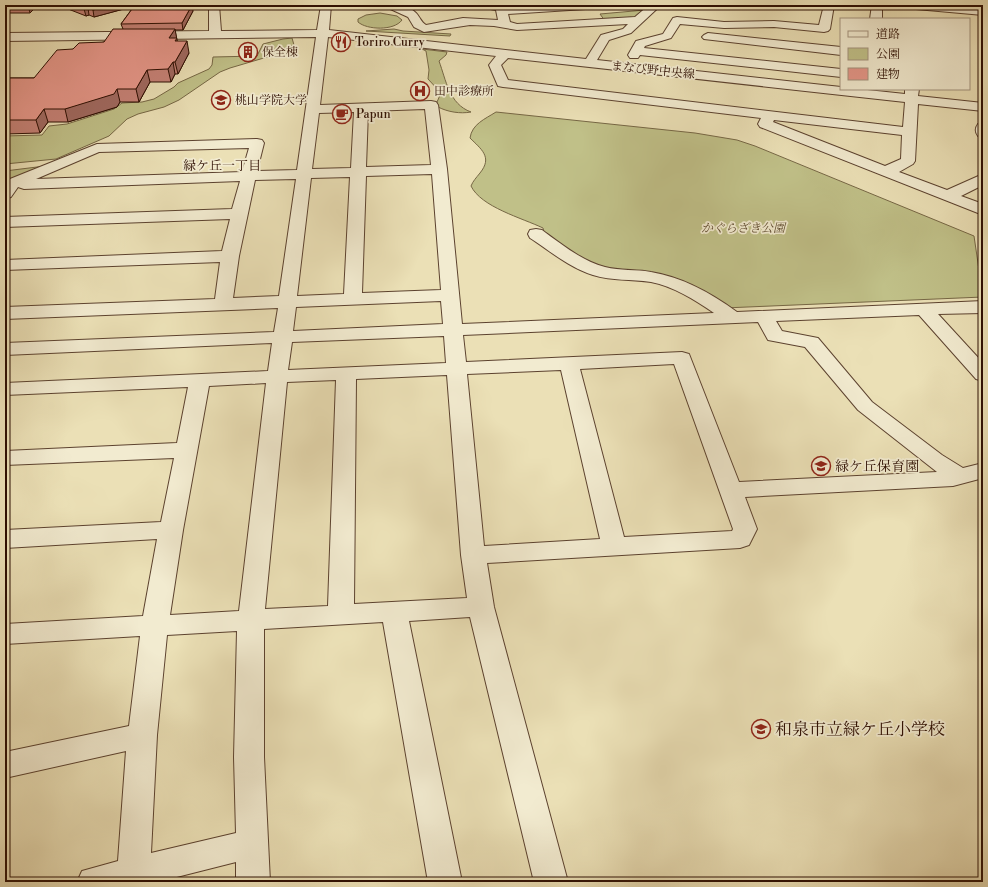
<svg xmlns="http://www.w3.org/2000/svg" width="988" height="887" viewBox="0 0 988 887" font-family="'Libre Bodoni','Noto Serif JP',serif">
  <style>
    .green { fill: #c0c088; stroke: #766745 }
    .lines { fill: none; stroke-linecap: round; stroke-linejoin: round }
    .minor-casing { stroke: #5c422f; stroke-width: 2 }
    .minor { fill: #f2ebd0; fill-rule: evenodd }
    .wall { fill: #c68277; stroke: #2d0e02 }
    .shaded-wall { fill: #a16a61; stroke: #2d0e02 }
    .building { fill: #e6978a; stroke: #2d0e02 }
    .labels { text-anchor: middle; stroke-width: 3.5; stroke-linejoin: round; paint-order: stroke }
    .far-poi-label { font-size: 12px; fill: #2d0e02; stroke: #f2ebd0; text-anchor: start }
    .far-street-label { font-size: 12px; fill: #2d0e02; stroke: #f2ebd0 }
    .far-park-label { font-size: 12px; font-style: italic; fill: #604c31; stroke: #f2ebd0 }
    .far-neighbourhood-label { font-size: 13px; fill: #2d0e02; stroke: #f2ebd0 }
    .poi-label { font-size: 14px; fill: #2d0e02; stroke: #f2ebd0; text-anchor: start }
    .near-poi-label { font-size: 17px; fill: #2d0e02; stroke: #f2ebd0; text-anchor: start }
  </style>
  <rect width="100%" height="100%" fill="#ebe0b6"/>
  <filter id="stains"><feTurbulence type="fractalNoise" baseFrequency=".005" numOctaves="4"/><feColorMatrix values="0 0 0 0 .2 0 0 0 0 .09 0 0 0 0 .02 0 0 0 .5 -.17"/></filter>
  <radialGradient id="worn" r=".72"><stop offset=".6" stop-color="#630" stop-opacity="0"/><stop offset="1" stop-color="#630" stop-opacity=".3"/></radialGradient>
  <g class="green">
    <polygon points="645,10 634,19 605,21 600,14"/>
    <path d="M 380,13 L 397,16 L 402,20 C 394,31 367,30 358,22 L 358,19 L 366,15 Z"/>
    <polygon points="394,29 403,31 451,34 450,36 366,31"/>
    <polygon points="292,38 294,45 280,50 274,55 230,68 220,72 179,100 164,107 138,114 127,119 109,136 56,159 5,164 5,136 42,135 49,126 67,124 114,109 122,103 142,102 154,99 174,87 178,83 209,69 212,65 213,57 257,56 263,44 283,39"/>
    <path d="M 422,49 L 447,52 L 446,55 L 439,61 C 446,80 449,104 471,112 C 460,114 448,112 438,107 L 437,102 L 441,93 L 428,79 L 429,70 L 426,51 Z"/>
    <path d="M 496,112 L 695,133 L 737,140 L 755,146 L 974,236 L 983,297 L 724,308 L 632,273 L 593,265 L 545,236 L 543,228 C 522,218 481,207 471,186 C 473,181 476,178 480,173 C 493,157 481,149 470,138 C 472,124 485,119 496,112 Z"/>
    <polygon points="45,166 5,181 5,171"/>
  </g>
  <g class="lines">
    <g class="minor-casing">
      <g id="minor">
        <path d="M 209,5 L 219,5 L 221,31 L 317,30 L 321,5 L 331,5 L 329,30 L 586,59 L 601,35 L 623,29 L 628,24 L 517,30 L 494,26 L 470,25 L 424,32 L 414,27 L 408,17 L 386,7 L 385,5 C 395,5 408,5 416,13 C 420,17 421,22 426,25 L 463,18 L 498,20 L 496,10 L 479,7 L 478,5 L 502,5 L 506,7 L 546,5 L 606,5 L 601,8 L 508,14 L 510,22 L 517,24 L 635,17 L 649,5 L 661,5 L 631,33 L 609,40 L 597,60 L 841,87 L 841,89 L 858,89 L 905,94 L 905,89 L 919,89 L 918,96 L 983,103 L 983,111 L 918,104 L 915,161 L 913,164 L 899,172 L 947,190 L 983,174 L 983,185 L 961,196 L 983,204 L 983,215 L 760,127 L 758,124 L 761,118 L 503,87 L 498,86 L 489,65 L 496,56 L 328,37 L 320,105 L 431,101 L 436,102 L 438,105 L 447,169 L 462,324 L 714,313 C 695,300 673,286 651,282 C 631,279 612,281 593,275 C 570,268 550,251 530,238 L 528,234 L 530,230 L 536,229 L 542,230 C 561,244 582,261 605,267 C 620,271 636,269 651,272 C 682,277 711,293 737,312 L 983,301 L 983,313 L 938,314 L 983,363 L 983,381 L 976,379 L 919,315 L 776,321 L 782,331 L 818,338 L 872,402 L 942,455 L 963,468 L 983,463 L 983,478 L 953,486 L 745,497 L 757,529 L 749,545 L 740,548 L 487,563 L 494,607 L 568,882 L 534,882 L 470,617 L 409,621 L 462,882 L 428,882 L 383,622 L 264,629 L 264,757 L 270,882 L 236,882 L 236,862 L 157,882 L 77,882 L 82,871 L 118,861 L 126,751 L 5,778 L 5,752 L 129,726 L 140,636 L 5,644 L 5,624 L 143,616 L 157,539 L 5,548 L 5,530 L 161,522 L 174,458 L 5,465 L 5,451 L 177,443 L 188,387 L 5,395 L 5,383 L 268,371 L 272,343 L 5,355 L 5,343 L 274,332 L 278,308 L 5,319 L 5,307 L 215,299 L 220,262 L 5,270 L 5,260 L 222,251 L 230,219 L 5,227 L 5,217 L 232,209 L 240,181 L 24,189 L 18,187 L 11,197 L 5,199 L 5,181 L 97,144 L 257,139 L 262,140 L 264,143 L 257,171 L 297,170 L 316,37 L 5,41 L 5,33 L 209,31 ZM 508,58 L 905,102 L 903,127 L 508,80 L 501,65 ZM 425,109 L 431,165 L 366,167 L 368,111 ZM 354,112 L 351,168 L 312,169 L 319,113 ZM 774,120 L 902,135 L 901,159 L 885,166 L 773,122 ZM 249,148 L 242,172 L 36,179 L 99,152 ZM 432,174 L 441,290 L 362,293 L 366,176 ZM 350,177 L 344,294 L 297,296 L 311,178 ZM 296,179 L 279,296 L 233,298 L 239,256 L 255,180 ZM 441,301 L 443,324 L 293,331 L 296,307 ZM 758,322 L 768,340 L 805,347 L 858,410 L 937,472 L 739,482 L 689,354 L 682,352 L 466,362 L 463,335 ZM 444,336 L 446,363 L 288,370 L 292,342 ZM 674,364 L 733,529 L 732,531 L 624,537 L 580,369 ZM 561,370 L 600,539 L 484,546 L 467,374 ZM 447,375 L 461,555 L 467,598 L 354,604 L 356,379 ZM 336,380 L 328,606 L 265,609 L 287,382 ZM 266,383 L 239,611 L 170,615 L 183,530 L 209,386 ZM 237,631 L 234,757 L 236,833 L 151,853 L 157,735 L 167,635 Z"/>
        <path d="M 723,5 L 745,5 C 741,10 727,10 723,5 Z"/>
        <polygon points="824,5 834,5 830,29 828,31 824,32 774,27 724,28 680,24 671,38 645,46 644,48 841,69 841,77 640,55 638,58 630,58 628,55 636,41 663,34 673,18 677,17 724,22 774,21 819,25"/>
        <polygon points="872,5 882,5 882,19 870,19"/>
        <polygon points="911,5 942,5 983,9 983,15 916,9 912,8"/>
        <polygon points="708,33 841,47 841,55 704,39 702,37 704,35"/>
        <path d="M 983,123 L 983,137 L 978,136 C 975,132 975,128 978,124 Z"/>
      </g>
    </g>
    <use href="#minor" class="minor"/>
  </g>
  <g class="wall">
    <polygon points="5,5 38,5 30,13 5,13"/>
    <polygon points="58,5 167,5 171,7 193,11 183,30 175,30 177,41 189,53 178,74 175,74 171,82 150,82 139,102 120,102 117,107 68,122 48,122 40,133 5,134 5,78 34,78 73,49 104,42 123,29 121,24 134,6 94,17 89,15 86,16"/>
  </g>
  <g class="shaded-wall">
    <polygon points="28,5 38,5 30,13"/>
    <polygon points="114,5 139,5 94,17 93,10"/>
    <polygon points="192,5 193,5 193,11 183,30 182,23"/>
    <polygon points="88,8 89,15 86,16 84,9"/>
    <polygon points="175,29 177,40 179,50 169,38"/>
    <polygon points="187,41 189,53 178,74 175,62"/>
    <polygon points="173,62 175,74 171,82 168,69"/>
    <polygon points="147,70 150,82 139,102 136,89"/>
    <polygon points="117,89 120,102 117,107 68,122 65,109"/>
    <polygon points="44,109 48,122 40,133 36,120"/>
  </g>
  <g class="building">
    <polygon points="73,5 114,5 93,10 88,8 84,9"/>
    <polygon points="135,5 167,5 171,7 192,5 182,23 121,24"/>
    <polygon points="113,29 175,29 169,38 177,38 175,41 187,41 175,62 173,62 168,69 147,70 136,89 117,89 114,94 65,109 44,109 36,120 5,120 5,78 34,78 57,50 73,49 79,43 104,42"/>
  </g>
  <defs>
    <g id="restaurant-ring" transform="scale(1)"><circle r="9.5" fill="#f2ebd0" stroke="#8f2418" stroke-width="1.5"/><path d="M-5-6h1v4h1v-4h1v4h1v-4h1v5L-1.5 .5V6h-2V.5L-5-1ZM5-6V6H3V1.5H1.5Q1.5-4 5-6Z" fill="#8f2418"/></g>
    <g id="building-ring" transform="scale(1)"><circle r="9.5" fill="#f2ebd0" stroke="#8f2418" stroke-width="1.5"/><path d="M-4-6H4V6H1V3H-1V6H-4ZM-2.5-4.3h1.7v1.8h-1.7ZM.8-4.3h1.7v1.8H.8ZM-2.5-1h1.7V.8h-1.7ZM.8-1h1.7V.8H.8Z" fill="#8f2418"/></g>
    <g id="hospital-ring" transform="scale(1)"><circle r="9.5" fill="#f2ebd0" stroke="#8f2418" stroke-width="1.5"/><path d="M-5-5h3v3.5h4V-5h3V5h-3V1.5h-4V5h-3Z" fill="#8f2418"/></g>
    <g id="university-ring" transform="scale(1)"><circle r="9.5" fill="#f2ebd0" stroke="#8f2418" stroke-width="1.5"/><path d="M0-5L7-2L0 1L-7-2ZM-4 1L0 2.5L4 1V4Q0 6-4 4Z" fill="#8f2418"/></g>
    <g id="cafe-ring" transform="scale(1)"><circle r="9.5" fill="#f2ebd0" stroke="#8f2418" stroke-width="1.5"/><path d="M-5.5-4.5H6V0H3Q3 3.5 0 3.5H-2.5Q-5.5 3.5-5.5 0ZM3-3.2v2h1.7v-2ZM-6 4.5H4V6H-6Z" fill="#8f2418"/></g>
    <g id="school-ring" transform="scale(1)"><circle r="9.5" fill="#f2ebd0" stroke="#8f2418" stroke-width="1.5"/><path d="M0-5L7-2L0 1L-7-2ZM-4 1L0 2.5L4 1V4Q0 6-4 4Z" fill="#8f2418"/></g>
  </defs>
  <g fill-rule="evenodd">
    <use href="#restaurant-ring" x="341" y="42"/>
    <use href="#building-ring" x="248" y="52"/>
    <use href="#hospital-ring" x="420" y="91"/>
    <use href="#university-ring" x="221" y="100"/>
    <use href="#cafe-ring" x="342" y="114"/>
    <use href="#school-ring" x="821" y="466"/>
    <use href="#school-ring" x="761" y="729"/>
  </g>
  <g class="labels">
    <g class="far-poi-label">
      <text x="355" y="46">Toriro Curry</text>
      <text x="262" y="56">保全棟</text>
      <text x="434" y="95">田中診療所</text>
      <text x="235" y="104">桃山学院大学</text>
      <text x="356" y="118">Papun</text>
    </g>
    <g class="far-street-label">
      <text transform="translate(653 70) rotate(6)" y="4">まなび野中央線</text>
    </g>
    <g class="far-park-label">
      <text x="743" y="232">かぐらざき公園</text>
    </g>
    <g class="far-neighbourhood-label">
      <text x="222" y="170">緑ケ丘一丁目</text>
    </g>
    <g class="poi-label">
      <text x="835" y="471">緑ケ丘保育園</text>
    </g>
    <g class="near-poi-label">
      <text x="775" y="735">和泉市立緑ケ丘小学校</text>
    </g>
  </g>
  <rect width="988" height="887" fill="none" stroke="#ebe0b6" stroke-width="20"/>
  <rect x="6" y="6" width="976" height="875" fill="none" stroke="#2d0e02" stroke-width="2"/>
  <rect x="10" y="10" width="968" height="867" fill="none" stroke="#2d0e02"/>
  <rect x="840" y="18" width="130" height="72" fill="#f2ebd0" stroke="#a3937e"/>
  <rect x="848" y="31" width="20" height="6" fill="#f2ebd0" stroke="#a3937e"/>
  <text x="876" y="38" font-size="12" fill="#2d0e02">道路</text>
  <rect x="848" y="48" width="20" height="12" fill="#c0c088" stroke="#a3937e"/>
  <text x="876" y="58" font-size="12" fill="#2d0e02">公園</text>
  <rect x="848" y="68" width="20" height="12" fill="#e6978a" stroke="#a3937e"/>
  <text x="876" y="78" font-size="12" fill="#2d0e02">建物</text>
  <rect width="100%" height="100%" filter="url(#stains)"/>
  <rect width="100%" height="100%" fill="url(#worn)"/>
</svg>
